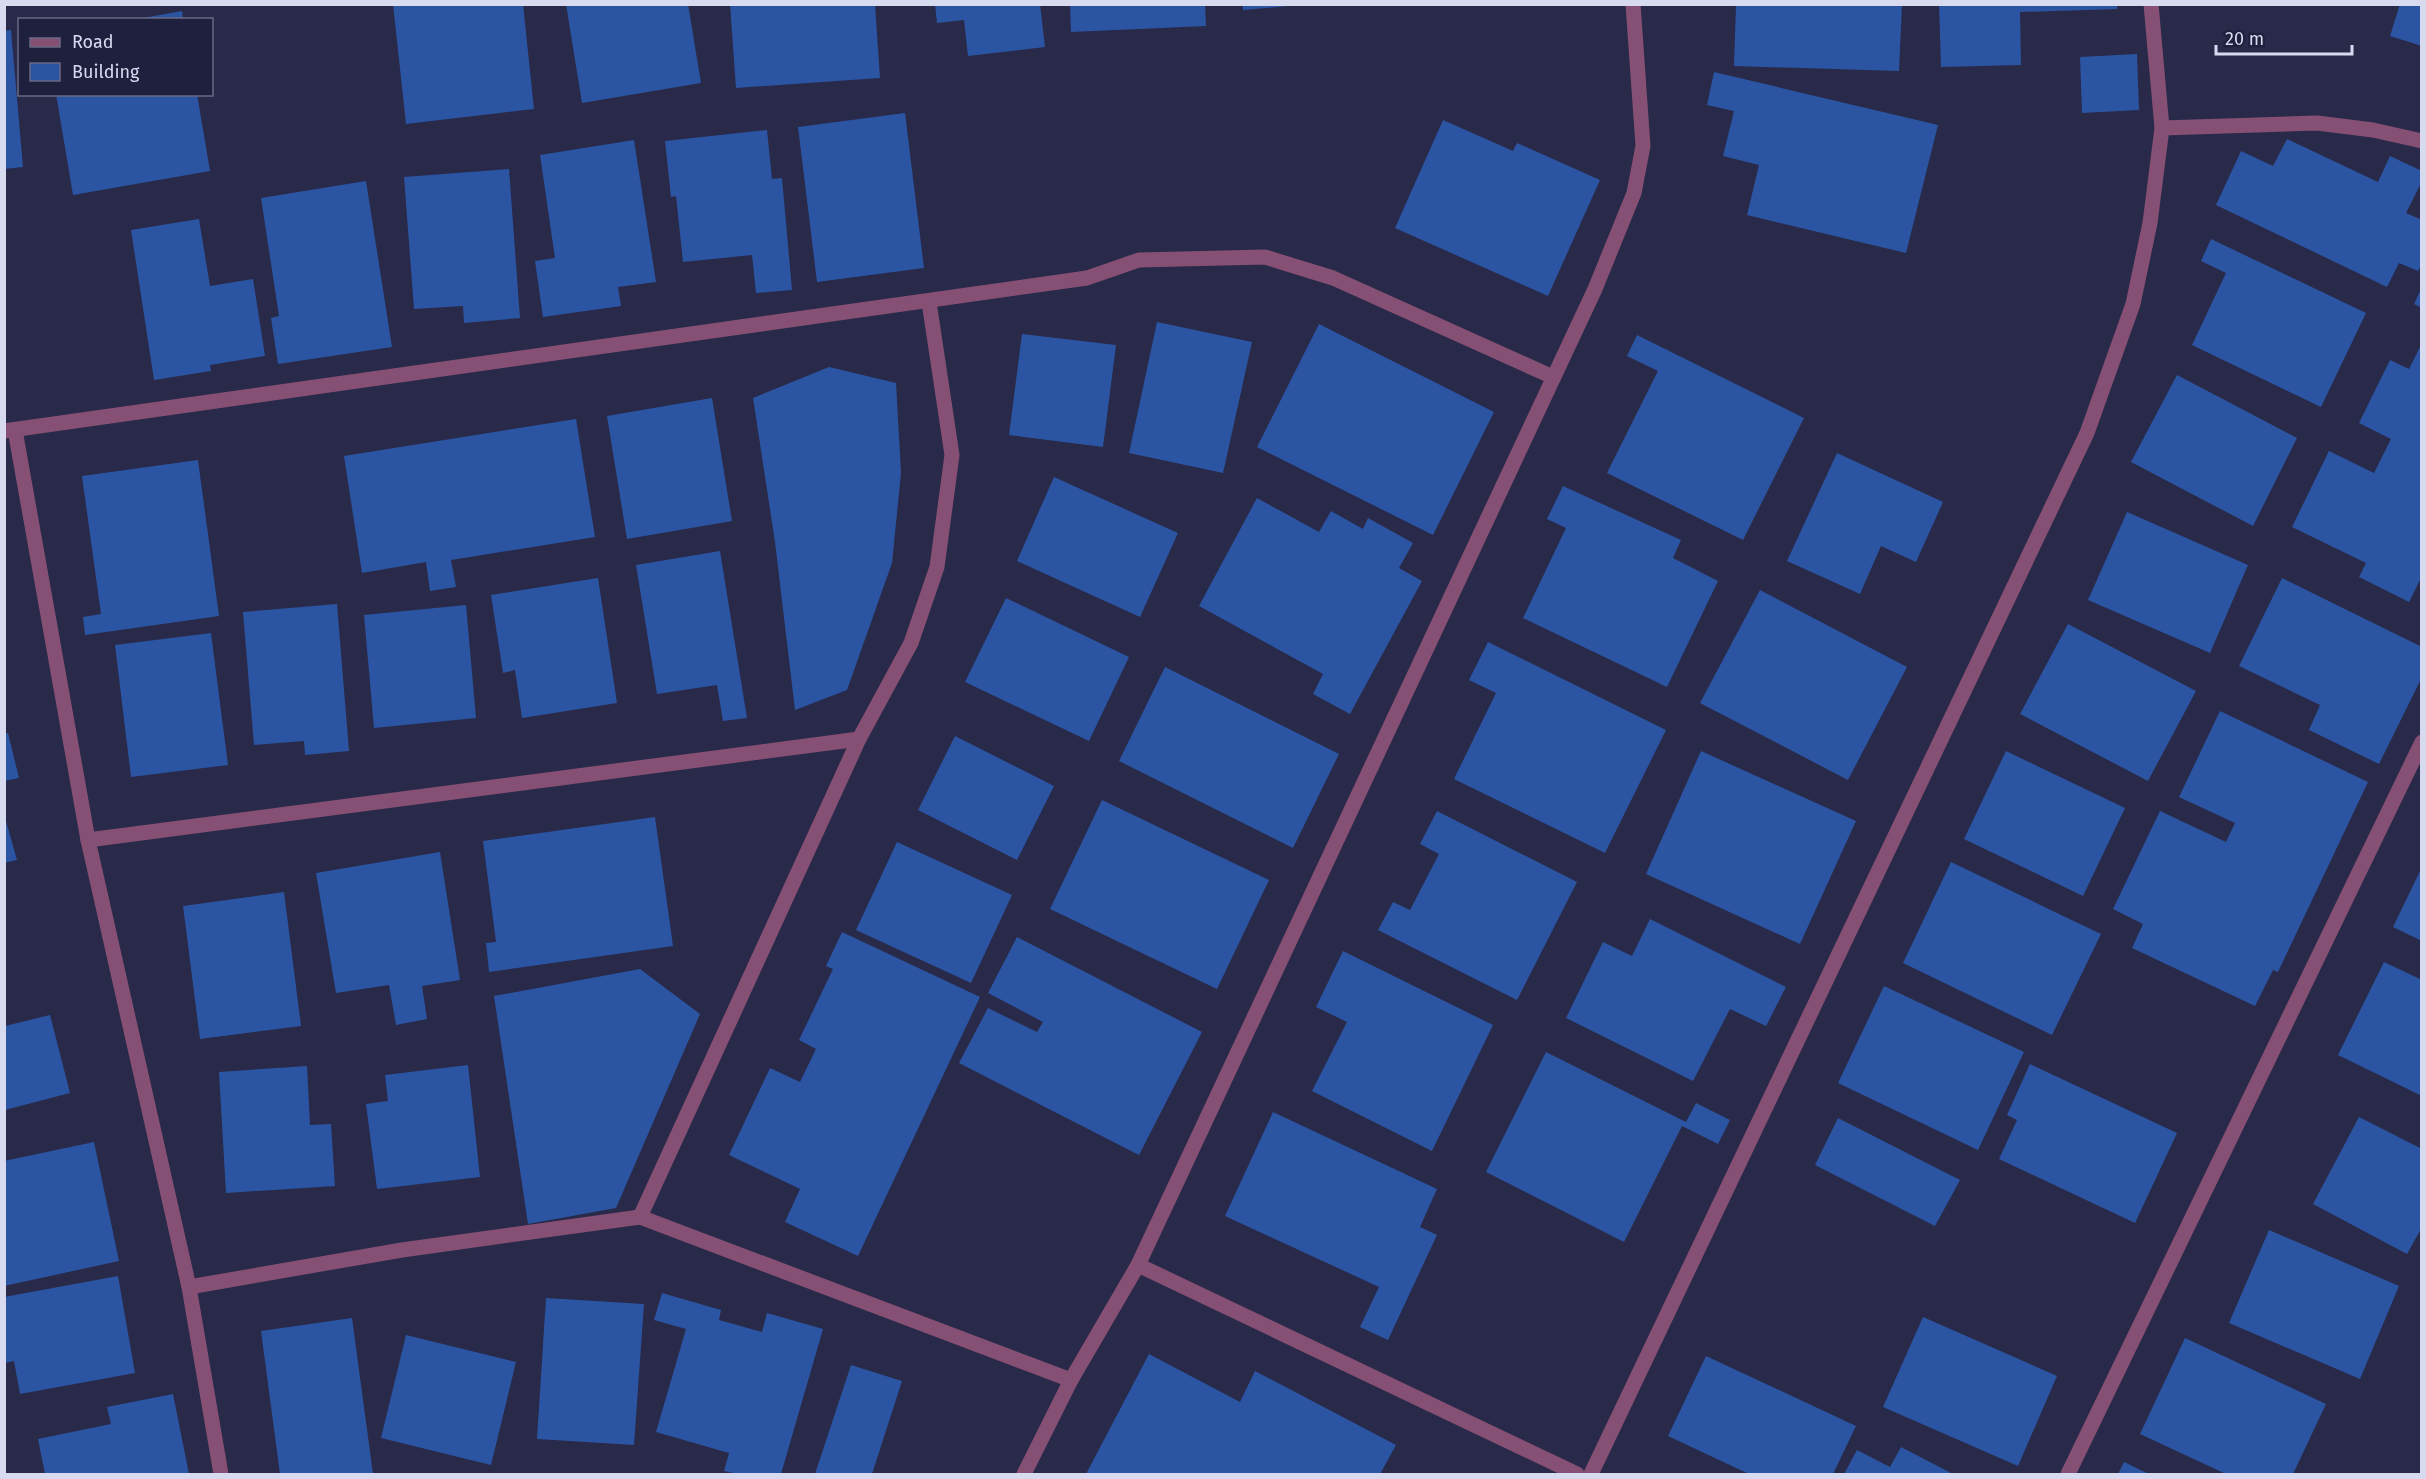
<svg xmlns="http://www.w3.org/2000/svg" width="2426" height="1479" viewBox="0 0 2426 1479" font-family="'Fira Sans',sans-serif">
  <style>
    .building { fill: #2b55a2 }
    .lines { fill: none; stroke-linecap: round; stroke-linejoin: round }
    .minor { stroke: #865074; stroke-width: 15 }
  </style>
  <rect width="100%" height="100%" fill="#292949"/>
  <g class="building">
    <polygon points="393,4 523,4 534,109 406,124"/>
    <polygon points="566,4 688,4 701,83 582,103"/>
    <polygon points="730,4 875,4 880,78 736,88"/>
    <polygon points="935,4 1040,4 1045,47 968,56 964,20 937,23"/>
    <polygon points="1070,4 1205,4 1206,26 1071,32"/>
    <polygon points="1243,4 1289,4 1289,6 1243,10"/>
    <polygon points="1939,4 2117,4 2117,9 2020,12 2021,65 1941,67"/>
    <polygon points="2400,4 2422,4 2422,46 2390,36"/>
    <polygon points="1736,5 1902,5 1899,71 1734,66"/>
    <polygon points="182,11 183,20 143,20 143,18"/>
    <polygon points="11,30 23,167 4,169 4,31"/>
    <polygon points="2137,54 2139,110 2082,113 2080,57"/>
    <polygon points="1714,72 1938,125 1906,253 1747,215 1759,165 1723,156 1734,111 1707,105"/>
    <polygon points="56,94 197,94 210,171 73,195"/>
    <polygon points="905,113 924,268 817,282 798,127"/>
    <polygon points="1443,120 1513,151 1517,143 1600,180 1548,296 1395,228"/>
    <polygon points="767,130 772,179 782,178 792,290 756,293 752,255 683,262 676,196 671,197 665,141"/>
    <polygon points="2287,139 2378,182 2390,156 2422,171 2422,181 2406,213 2422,220 2422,263 2418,271 2399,263 2387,287 2216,205 2241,151 2273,166"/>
    <polygon points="634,140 656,282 618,287 621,306 543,317 535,261 555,258 540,155"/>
    <polygon points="509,169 520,318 464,323 463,306 414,309 404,177"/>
    <polygon points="366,181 392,347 278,364 271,318 279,316 261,198"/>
    <polygon points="199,219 210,286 253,279 265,356 210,365 211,371 154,380 131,230"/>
    <polygon points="2211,239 2366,313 2321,407 2192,345 2226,273 2201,261"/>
    <polygon points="2422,287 2422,308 2414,304"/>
    <polygon points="1157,322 1252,342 1223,473 1129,453"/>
    <polygon points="1319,324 1494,412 1433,535 1257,447"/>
    <polygon points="1022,334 1116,345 1103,447 1009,435"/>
    <polygon points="1637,335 1804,418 1743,540 1607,473 1658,371 1627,356"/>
    <polygon points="2422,343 2422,576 2409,602 2359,577 2366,563 2292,527 2329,451 2374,473 2391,439 2359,423 2390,360 2409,369"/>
    <polygon points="829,367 896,383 901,473 892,563 847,690 795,710 775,542 753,398"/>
    <polygon points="2177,375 2297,438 2253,526 2131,462"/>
    <polygon points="712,398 732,521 627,539 607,416"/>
    <polygon points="576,419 595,537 451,560 456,587 430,591 426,562 362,573 344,456"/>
    <polygon points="1837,453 1943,502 1916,562 1881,546 1860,594 1787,561"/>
    <polygon points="198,460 219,616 85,635 83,617 101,614 82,476"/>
    <polygon points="1054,477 1178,533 1140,617 1017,561"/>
    <polygon points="1563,486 1681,540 1673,558 1718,581 1667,687 1523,618 1566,528 1547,519"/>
    <polygon points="1257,498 1319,532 1331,511 1363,529 1368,518 1413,543 1399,568 1422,581 1350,714 1313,694 1323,674 1199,606"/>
    <polygon points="2127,512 2248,565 2210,653 2088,600"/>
    <polygon points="720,551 747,718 723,721 717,685 657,694 636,565"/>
    <polygon points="598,578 617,703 522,718 515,670 503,673 491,595"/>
    <polygon points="2282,578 2422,647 2422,677 2379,764 2309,730 2320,705 2239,666"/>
    <polygon points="1760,590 1907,667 1848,780 1700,703"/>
    <polygon points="1006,598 1129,657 1089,741 965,682"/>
    <polygon points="337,604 349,751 305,755 304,741 254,745 243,612"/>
    <polygon points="466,605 476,718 374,728 364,615"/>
    <polygon points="2068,624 2196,691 2148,781 2020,714"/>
    <polygon points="211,633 228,765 131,777 115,645"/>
    <polygon points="1488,642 1666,730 1605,853 1454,779 1496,693 1469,680"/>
    <polygon points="1165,667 1339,754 1293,848 1119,761"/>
    <polygon points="2220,711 2368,782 2278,972 2273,970 2255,1006 2132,948 2143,924 2113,909 2160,811 2226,842 2235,823 2179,797"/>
    <polygon points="8,733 19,778 4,781 4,734"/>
    <polygon points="955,736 1054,786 1017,860 918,810"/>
    <polygon points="1701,751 1856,821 1800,944 1646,874"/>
    <polygon points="2006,751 2125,808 2083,896 1964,839"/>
    <polygon points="1102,800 1269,880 1217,989 1050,909"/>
    <polygon points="1437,811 1577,882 1517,1000 1378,930 1393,902 1410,910 1439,854 1420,844"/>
    <polygon points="4,814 17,860 4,863"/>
    <polygon points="655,817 673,946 489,972 486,943 496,942 483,841"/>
    <polygon points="897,842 1012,895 971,983 856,930"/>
    <polygon points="440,852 460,980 422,986 427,1019 396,1025 389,985 336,993 316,873"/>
    <polygon points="1951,862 2101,934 2052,1035 1903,963"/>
    <polygon points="2422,867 2422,941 2393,927"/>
    <polygon points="284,892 301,1026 200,1039 183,906"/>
    <polygon points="1650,919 1786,987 1766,1026 1730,1009 1693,1081 1566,1018 1603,942 1632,956"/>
    <polygon points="842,932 980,997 858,1256 785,1222 800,1189 729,1155 770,1068 800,1082 816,1049 799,1040 833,969 826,966"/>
    <polygon points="1017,937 1202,1032 1139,1155 959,1063 988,1008 1037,1032 1043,1022 988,993"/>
    <polygon points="1343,951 1493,1025 1432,1151 1312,1091 1347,1022 1316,1007"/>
    <polygon points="2384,962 2422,980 2422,1096 2338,1055"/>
    <polygon points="640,969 700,1014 616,1208 528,1224 494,996"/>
    <polygon points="1884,986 2024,1052 1978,1150 1838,1083"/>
    <polygon points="50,1015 70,1093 5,1110 5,1026"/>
    <polygon points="1546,1052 1686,1122 1696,1103 1730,1120 1718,1144 1682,1126 1624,1242 1486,1172"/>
    <polygon points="2030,1064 2177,1133 2135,1223 1999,1159 2017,1120 2007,1115"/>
    <polygon points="468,1065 480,1177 377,1189 366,1104 388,1101 385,1075"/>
    <polygon points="307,1066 310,1125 331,1124 335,1186 226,1193 219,1072"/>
    <polygon points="1273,1112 1437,1189 1420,1227 1437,1235 1388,1340 1360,1327 1379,1287 1225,1216"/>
    <polygon points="2359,1117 2422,1149 2422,1227 2407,1254 2313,1204"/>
    <polygon points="1838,1118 1960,1180 1935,1226 1815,1165"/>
    <polygon points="94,1142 119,1261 4,1286 4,1161"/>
    <polygon points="2269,1230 2399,1286 2360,1379 2229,1323"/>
    <polygon points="118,1276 135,1373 20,1394 14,1361 4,1363 4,1297"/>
    <polygon points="662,1293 721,1310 719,1320 762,1332 767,1313 823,1329 781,1474 738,1474 724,1471 729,1453 656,1432 686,1329 654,1320"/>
    <polygon points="546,1298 644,1304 634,1445 537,1439"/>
    <polygon points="1923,1317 2057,1376 2018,1466 1883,1407"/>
    <polygon points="352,1318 373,1474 280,1474 261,1331"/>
    <polygon points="406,1335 516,1362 491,1465 381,1438"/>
    <polygon points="2185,1338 2326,1404 2293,1474 2226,1474 2140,1434"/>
    <polygon points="1149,1354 1240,1402 1255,1371 1396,1445 1380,1474 1086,1474"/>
    <polygon points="1706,1356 1856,1426 1833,1474 1749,1474 1668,1436"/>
    <polygon points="851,1365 902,1381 872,1474 815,1474"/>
    <polygon points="173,1394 189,1474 45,1474 38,1439 111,1424 107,1407"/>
    <polygon points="1901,1447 1953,1474 1844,1474 1857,1450 1890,1467"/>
    <polygon points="2124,1462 2149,1474 2118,1474"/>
  </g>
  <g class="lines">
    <g class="minor">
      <polyline points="2162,128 2317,123 2373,130 2422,141"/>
      <polyline points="15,430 88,840 189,1287 221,1474"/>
      <polyline points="4,431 1087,278 1139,260 1265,257 1333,278 1553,377"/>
      <polyline points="88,840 859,739"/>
      <polyline points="640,1217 859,739 911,643 937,567 952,455 929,302"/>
      <polyline points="1138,1265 1577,1474"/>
      <polyline points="189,1287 402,1250 640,1217 1071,1380"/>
      <polyline points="1024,1474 1071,1380 1138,1265 1595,289 1634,193 1643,146 1633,4"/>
      <polyline points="1591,1474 2087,433 2133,304 2150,223 2162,128 2151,4"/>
      <polyline points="2068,1474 2422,742"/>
    </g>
  </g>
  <rect width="2426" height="1479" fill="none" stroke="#d8daef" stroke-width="12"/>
  <rect x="18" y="18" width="195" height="78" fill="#1f1f3e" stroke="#696a85" stroke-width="1.5"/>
  <rect x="30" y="38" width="30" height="9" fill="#865074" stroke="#696a85" stroke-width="1.5"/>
  <text x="72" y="48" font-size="18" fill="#d8daef">Road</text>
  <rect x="30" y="63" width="30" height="18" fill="#2b55a2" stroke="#696a85" stroke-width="1.5"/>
  <text x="72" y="78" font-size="18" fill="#d8daef">Building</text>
  <path d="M2216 45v9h136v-9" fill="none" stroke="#d8daef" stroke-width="3"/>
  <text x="2225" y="45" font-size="18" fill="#d8daef" stroke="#1f1f3e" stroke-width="4.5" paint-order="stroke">20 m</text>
</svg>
